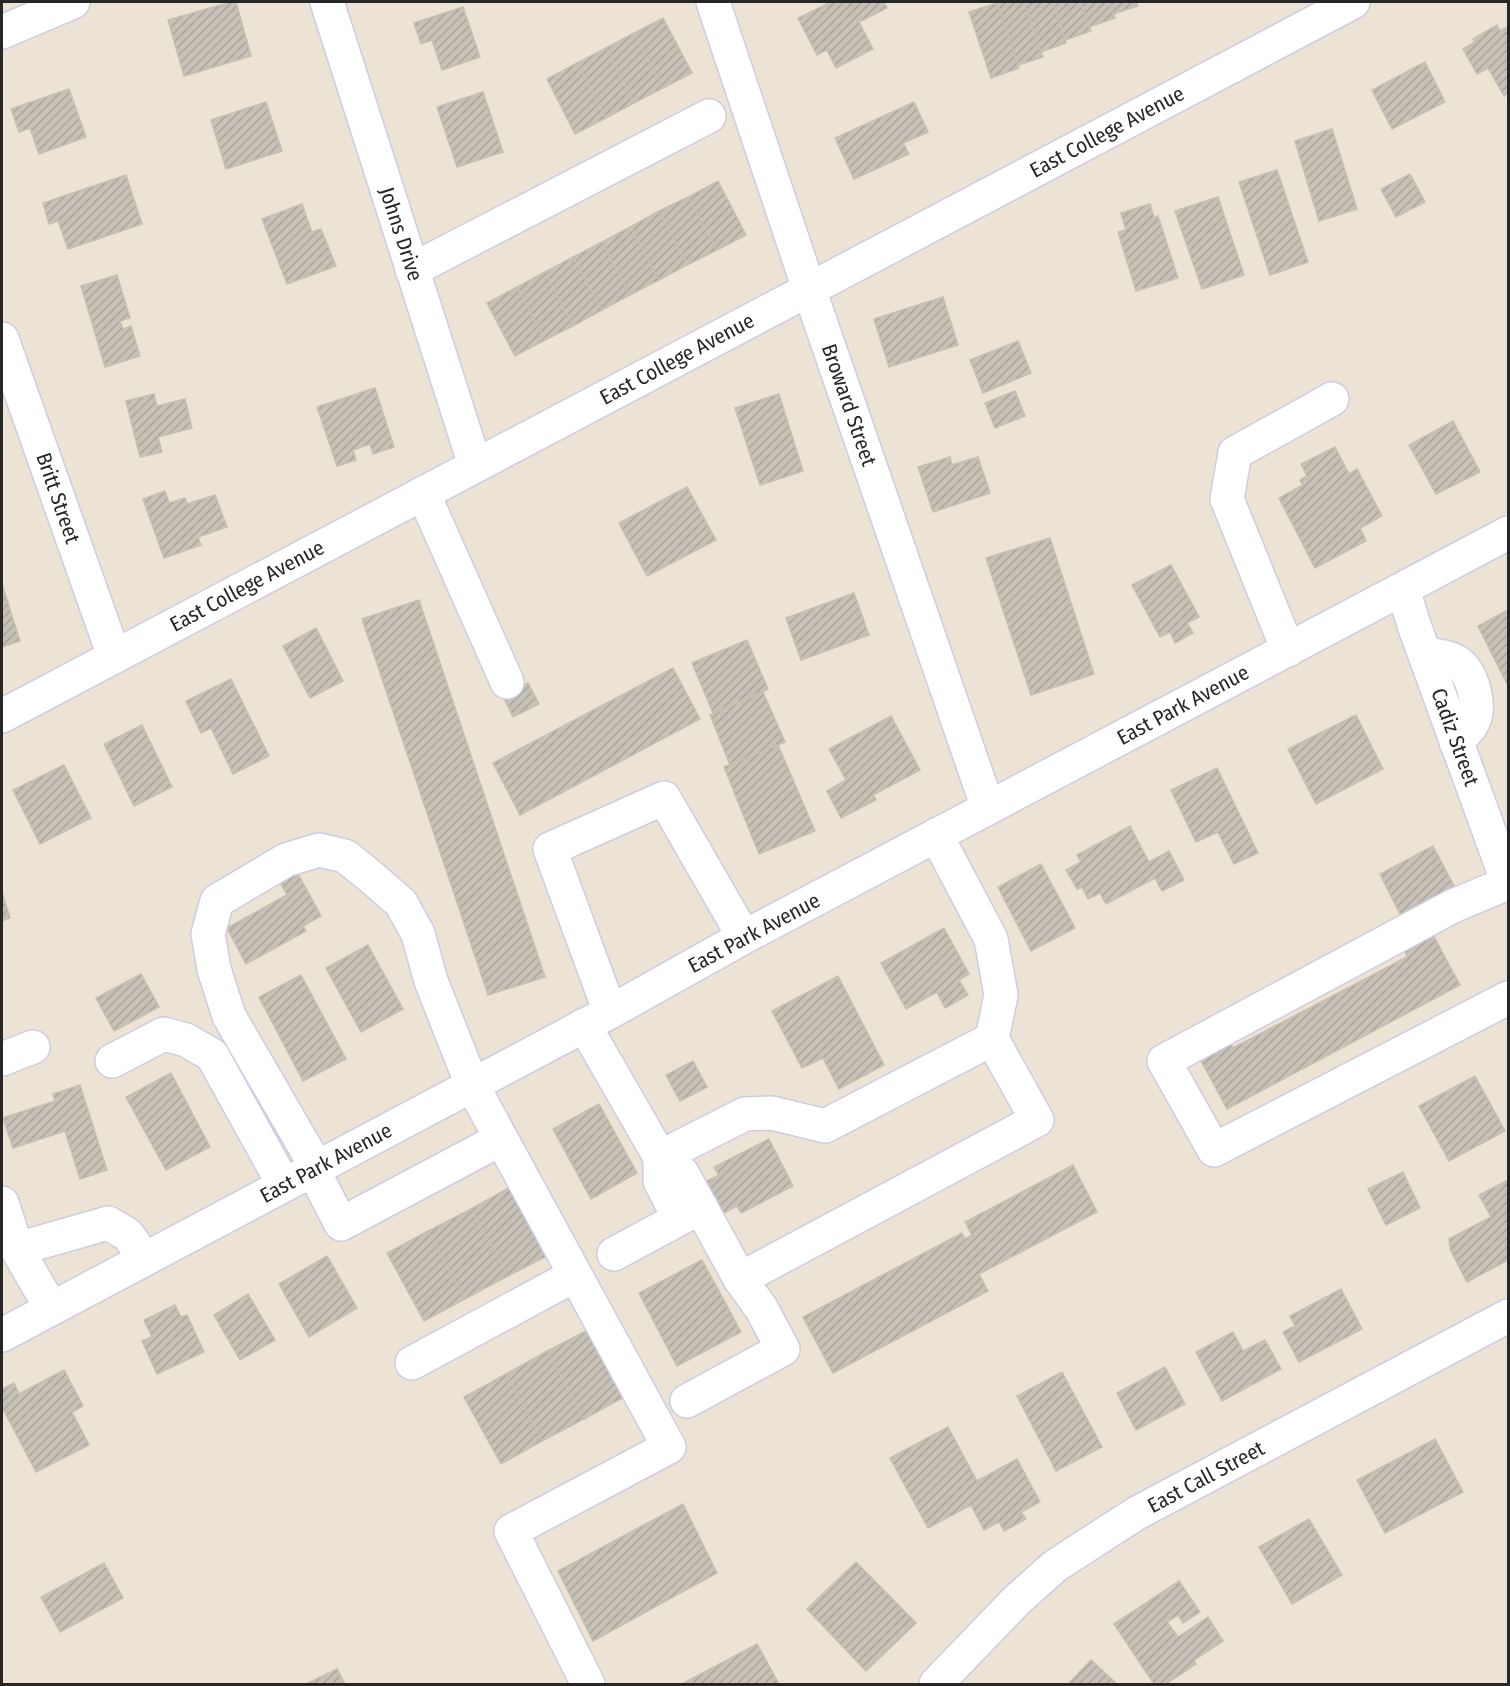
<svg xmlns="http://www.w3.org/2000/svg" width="1510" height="1686" viewBox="0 0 1510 1686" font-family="'Fira Sans Condensed',sans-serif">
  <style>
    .building { fill: url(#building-hatch); stroke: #c6c0af; stroke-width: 1.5 }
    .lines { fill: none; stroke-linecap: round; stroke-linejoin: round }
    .minor-casing { stroke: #cbcde2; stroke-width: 36 }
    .minor { stroke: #fff; stroke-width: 33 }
    .labels { text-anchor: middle; stroke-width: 5; stroke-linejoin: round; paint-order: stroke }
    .street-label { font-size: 21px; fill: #262626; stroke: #fff }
  </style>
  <defs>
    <pattern id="building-hatch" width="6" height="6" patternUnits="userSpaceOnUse" patternTransform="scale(1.5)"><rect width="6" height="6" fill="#c6c0b6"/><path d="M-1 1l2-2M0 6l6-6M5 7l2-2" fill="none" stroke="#aaa59c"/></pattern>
  </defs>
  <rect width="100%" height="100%" fill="#ece3d5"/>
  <g class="building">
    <polygon points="231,2 236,2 251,56 184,76 168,20"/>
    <polygon points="831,2 884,2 887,8 859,22 873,49 836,68 827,50 817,55 798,18"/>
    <polygon points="997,2 1024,2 1043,57 1018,65"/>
    <polygon points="1024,2 1053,2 1066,43 1041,52"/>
    <polygon points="1053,2 1080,2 1091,31 1065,40"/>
    <polygon points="1080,2 1109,2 1115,18 1089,27"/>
    <polygon points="1109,2 1136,2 1138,6 1113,14"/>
    <polygon points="997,3 1019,68 991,78 969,12"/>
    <polygon points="463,7 480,57 442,70 432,40 421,44 414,23"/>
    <polygon points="663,18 692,73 663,88 634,33"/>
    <polygon points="1497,25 1500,31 1508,27 1508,93 1504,96 1488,68 1477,74 1463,49 1475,42 1473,39"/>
    <polygon points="634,33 663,88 634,103 606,48"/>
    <polygon points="606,48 634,103 606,118 577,63"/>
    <polygon points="1425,62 1445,102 1392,129 1372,90"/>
    <polygon points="577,63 606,118 575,134 547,79"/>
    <polygon points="69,89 86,137 39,154 30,128 19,132 11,109"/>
    <polygon points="483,92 503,152 457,167 437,107"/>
    <polygon points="266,102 282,151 226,169 211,120"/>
    <polygon points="914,102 928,132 903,143 909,154 854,179 835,138"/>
    <polygon points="1332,129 1357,209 1319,221 1295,141"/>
    <polygon points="1277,170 1308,262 1270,275 1239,182"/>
    <polygon points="1410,174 1425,202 1396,217 1381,189"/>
    <polygon points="126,175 142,224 68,249 58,221 49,224 43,203"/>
    <polygon points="718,181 746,235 717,250 688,197"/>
    <polygon points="688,197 717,250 687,265 659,211"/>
    <polygon points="1218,197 1244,275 1202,289 1175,211"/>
    <polygon points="302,204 312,232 321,229 336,266 287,284 262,219"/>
    <polygon points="1150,204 1154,218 1158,216 1178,278 1136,291 1118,232 1126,230 1121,213"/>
    <polygon points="659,211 687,265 659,280 630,227"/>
    <polygon points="630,227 659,280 630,295 602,242"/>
    <polygon points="602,242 630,295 602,310 573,257"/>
    <polygon points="573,257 602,310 573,326 545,272"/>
    <polygon points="545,272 573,326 545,340 517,287"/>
    <polygon points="117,275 130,318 120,321 123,329 131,326 140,356 105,367 81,286"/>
    <polygon points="517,287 545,340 515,356 487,303"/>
    <polygon points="943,297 958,345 889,367 874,319"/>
    <polygon points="1018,341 1031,373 983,393 970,360"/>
    <polygon points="375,388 394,447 373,454 370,444 353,450 356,460 337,466 317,407"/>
    <polygon points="1015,391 1025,416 995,428 985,403"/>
    <polygon points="154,394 157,406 185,399 192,428 158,437 162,452 140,457 126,401"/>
    <polygon points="779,394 803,471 760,485 735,408"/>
    <polygon points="1453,421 1480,472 1436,494 1409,445"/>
    <polygon points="1335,447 1349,474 1357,469 1382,516 1360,528 1366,541 1315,568 1279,498 1303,485 1300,480 1307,476 1301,464"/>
    <polygon points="950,457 952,465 978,457 990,493 933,512 918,467"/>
    <polygon points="687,487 716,540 647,576 619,523"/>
    <polygon points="165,491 169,503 185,498 187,504 215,495 227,527 198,537 201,545 164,558 143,499"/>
    <polygon points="1050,538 1094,674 1031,695 986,558"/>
    <polygon points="1171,565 1199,617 1187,623 1193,633 1175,643 1170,632 1160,637 1132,585"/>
    <polygon points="2,584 20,641 2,647"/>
    <polygon points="854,593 869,635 801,660 786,618"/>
    <polygon points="419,600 545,977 488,995 362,619"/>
    <polygon points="1508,610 1508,686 1478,626"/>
    <polygon points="316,628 343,681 310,698 283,646"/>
    <polygon points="747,640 768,689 713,713 692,663"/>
    <polygon points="673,668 700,719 520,815 493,763"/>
    <polygon points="231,679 269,756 233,774 211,728 201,733 186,701"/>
    <polygon points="528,683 539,704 513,717 503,696"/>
    <polygon points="763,692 785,742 730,765 710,715"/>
    <polygon points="1356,715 1383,769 1316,804 1288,749"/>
    <polygon points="891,716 920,770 873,795 876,800 841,818 827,791 846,780 829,749"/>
    <polygon points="142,725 172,787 134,806 104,744"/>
    <polygon points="778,745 815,831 759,854 724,767"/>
    <polygon points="64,765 91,818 40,844 13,790"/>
    <polygon points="1217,768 1258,853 1234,864 1218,832 1196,842 1171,790"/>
    <polygon points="1130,826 1149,862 1169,851 1184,880 1162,891 1155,878 1106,904 1100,893 1088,899 1082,887 1077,889 1066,870 1081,862 1077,855"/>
    <polygon points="1433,846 1454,886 1400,914 1380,874"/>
    <polygon points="1041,864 1075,928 1031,951 998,887"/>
    <polygon points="297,872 321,916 303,926 306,931 246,964 227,928 287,895 277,877"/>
    <polygon points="2,892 10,918 2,921"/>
    <polygon points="944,928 969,974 959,980 968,995 945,1008 937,992 906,1009 881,963"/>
    <polygon points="1431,931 1460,985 1227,1109 1198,1055 1229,1039 1233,1048 1407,957 1403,946"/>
    <polygon points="368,945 403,1009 361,1032 326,968"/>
    <polygon points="141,974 159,1007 114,1031 96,998"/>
    <polygon points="301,975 346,1059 303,1081 259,997"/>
    <polygon points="838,976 884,1065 839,1089 823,1058 802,1068 772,1011"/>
    <polygon points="693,1061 707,1087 680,1101 666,1075"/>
    <polygon points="171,1073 210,1147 166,1170 126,1097"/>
    <polygon points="1475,1076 1505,1131 1449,1161 1419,1106"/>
    <polygon points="80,1085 107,1170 80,1179 65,1131 13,1148 3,1118 55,1101 53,1094"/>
    <polygon points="599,1104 637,1173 591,1199 553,1129"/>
    <polygon points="769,1139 793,1186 741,1213 737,1206 724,1213 707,1181 719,1175 714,1167"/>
    <polygon points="1073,1165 1097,1212 979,1274 988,1291 833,1373 803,1317 962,1233 965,1239 972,1235 965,1222"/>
    <polygon points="1403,1172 1420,1208 1386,1225 1368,1189"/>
    <polygon points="1508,1180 1508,1260 1467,1282 1450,1249 1449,1239 1491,1217 1479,1195"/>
    <polygon points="512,1186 549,1255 508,1276 471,1209"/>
    <polygon points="471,1209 508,1276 465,1299 428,1231"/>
    <polygon points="428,1231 465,1299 424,1321 387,1253"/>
    <polygon points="327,1256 357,1308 309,1337 279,1284"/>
    <polygon points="702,1260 741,1332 677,1366 639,1293"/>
    <polygon points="1341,1289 1362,1329 1299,1362 1283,1332 1295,1326 1290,1316"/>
    <polygon points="248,1294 275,1340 240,1360 214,1315"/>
    <polygon points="175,1305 181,1317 187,1315 204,1352 157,1374 142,1341 152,1337 144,1320"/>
    <polygon points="590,1329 626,1396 584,1419 547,1351"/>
    <polygon points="1233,1332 1243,1351 1265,1340 1281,1369 1222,1401 1196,1352"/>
    <polygon points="547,1351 584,1419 542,1441 506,1374"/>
    <polygon points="1165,1367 1185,1404 1136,1430 1117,1393"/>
    <polygon points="64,1370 83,1406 72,1412 89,1445 36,1472 2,1407 2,1389 14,1383 19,1394"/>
    <polygon points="1062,1372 1102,1447 1056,1471 1017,1396"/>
    <polygon points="506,1374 542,1441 501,1464 464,1397"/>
    <polygon points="948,1427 977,1481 1017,1459 1040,1502 1021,1512 1026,1519 1004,1531 999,1522 984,1530 971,1505 928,1528 890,1458"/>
    <polygon points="1435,1439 1463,1492 1385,1533 1357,1480"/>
    <polygon points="683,1504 717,1573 593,1641 558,1571"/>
    <polygon points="1309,1519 1342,1575 1292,1604 1259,1547"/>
    <polygon points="856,1562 916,1623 866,1671 807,1609"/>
    <polygon points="104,1563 123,1598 60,1632 41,1597"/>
    <polygon points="1179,1581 1200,1612 1183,1623 1178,1615 1167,1622 1178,1637 1208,1617 1223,1641 1194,1660 1196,1664 1166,1684 1154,1684 1114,1624"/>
    <polygon points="757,1644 779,1684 682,1684"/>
    <polygon points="1091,1660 1117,1684 1068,1684"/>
    <polygon points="337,1669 345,1684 306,1684"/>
  </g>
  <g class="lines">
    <g class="minor-casing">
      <g id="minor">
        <polyline points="327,2 475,465"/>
        <polyline points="713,2 809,289 988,808"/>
        <polyline points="2,32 73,2"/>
        <polyline points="412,270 709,116"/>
        <polyline points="2,339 114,656"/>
        <polyline points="423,493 507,682"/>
        <polyline points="1403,589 1414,625 1508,883"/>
        <polyline points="1288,650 1227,499 1235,453 1332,399"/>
        <path d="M 1425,654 C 1435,656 1448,656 1457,662 C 1473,673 1482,707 1472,724 C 1469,730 1461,736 1456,742"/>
        <polyline points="2,716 1353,2"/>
        <polyline points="1508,883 1453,906 1164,1061 1214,1150 1508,998"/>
        <polyline points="610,1012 550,849 664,798 744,937"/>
        <polyline points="584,1025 660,1157 682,1173 740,1279 761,1308 783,1349 687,1401"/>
        <polyline points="2,1059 33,1047"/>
        <polyline points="112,1061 164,1034 186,1040 212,1055 284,1185"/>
        <polyline points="660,1157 745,1114 772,1113 825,1126 992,1039"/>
        <polyline points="660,1157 660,1181 679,1218"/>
        <polyline points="317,1168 229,1016 214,969 208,934 217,901 286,860 319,850 345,856 370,876 401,903 418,934 431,981 472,1085 669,1447 511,1531 588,1684"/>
        <polyline points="313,1170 341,1224 501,1139"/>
        <polyline points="2,1203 17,1249 51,1308"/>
        <polyline points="17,1249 108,1223 128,1235 145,1259"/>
        <polyline points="614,1254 701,1207"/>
        <polyline points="740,1279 1037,1120 992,1039 1001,995 991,939 936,835"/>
        <polyline points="2,1335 610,1012 744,937 1508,533"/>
        <polyline points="412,1363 575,1275"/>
        <polyline points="936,1684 1017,1600 1055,1566 1137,1513 1508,1316"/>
      </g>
    </g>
    <use href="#minor" class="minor"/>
  </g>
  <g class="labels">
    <g class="street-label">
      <text transform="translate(1107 132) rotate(-28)" y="7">East College Avenue</text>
      <text transform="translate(401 234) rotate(72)" y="7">Johns Drive</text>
      <text transform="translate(677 359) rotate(-28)" y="7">East College Avenue</text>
      <text transform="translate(849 405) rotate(71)" y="7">Broward Street</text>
      <text transform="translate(58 498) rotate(71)" y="7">Britt Street</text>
      <text transform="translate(247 586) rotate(-28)" y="7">East College Avenue</text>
      <text transform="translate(1183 705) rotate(-28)" y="7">East Park Avenue</text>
      <text transform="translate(1455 737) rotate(70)" y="7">Cadiz Street</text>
      <text transform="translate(754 933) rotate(-28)" y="7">East Park Avenue</text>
      <text transform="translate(326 1163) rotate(-28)" y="7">East Park Avenue</text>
      <text transform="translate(1206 1477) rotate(-28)" y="7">East Call Street</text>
    </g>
  </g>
  <rect width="1510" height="1686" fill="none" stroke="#262626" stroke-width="6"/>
</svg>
